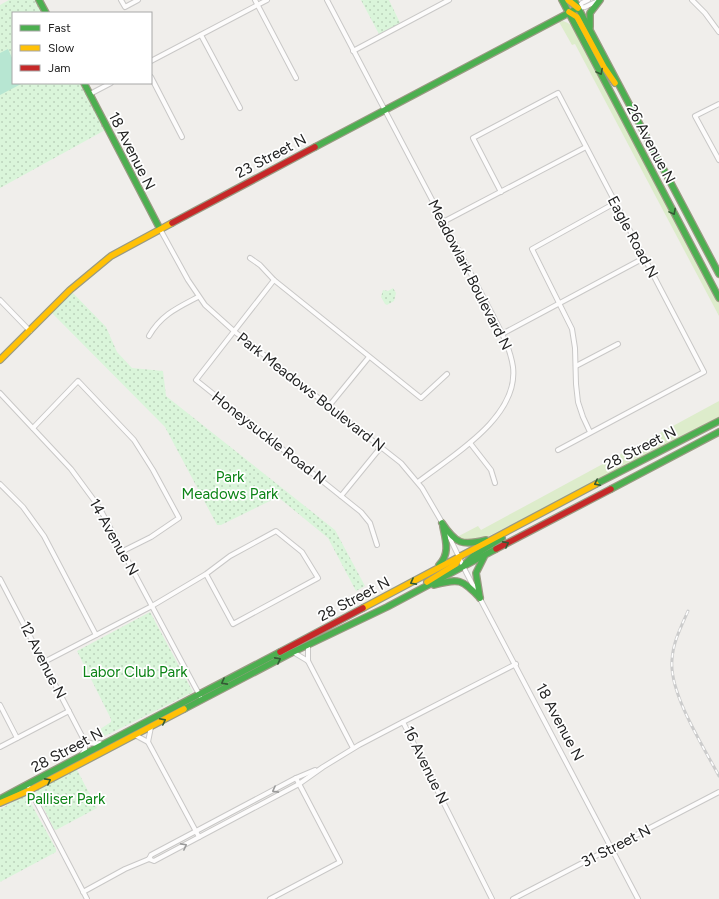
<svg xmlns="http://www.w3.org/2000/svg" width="719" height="899" viewBox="0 0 719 899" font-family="Figtree,sans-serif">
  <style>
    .grass { fill: #ddeccb }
    .park { fill: url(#park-dots) }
    .pitch { fill: #b7e6d2 }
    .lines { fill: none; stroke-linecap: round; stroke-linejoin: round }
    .street-casing { stroke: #c9c8c7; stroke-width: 6 }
    .fast-casing { stroke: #999a82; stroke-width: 8 }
    .slow-casing { stroke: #999a82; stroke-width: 8 }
    .jam-casing { stroke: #999a82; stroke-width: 8 }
    .street { stroke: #fdfcfc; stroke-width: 4 }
    .fast { stroke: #4caf50; stroke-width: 5.5 }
    .slow { stroke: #ffc107; stroke-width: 5.5 }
    .jam { stroke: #c62828; stroke-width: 5.5 }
    .rail-casing { stroke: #ccc; stroke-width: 3 }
    .rail { stroke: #fff; stroke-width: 1.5; stroke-dasharray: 4.5; stroke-linecap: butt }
    .oneway { stroke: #335a34 }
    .oneway2 { stroke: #9a9a9a }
    .labels { text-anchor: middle; stroke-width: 3.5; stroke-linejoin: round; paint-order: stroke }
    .street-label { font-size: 15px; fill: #222; stroke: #fff }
    .park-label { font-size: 15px; fill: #0c8416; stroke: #fff }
  </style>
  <defs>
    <pattern id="park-dots" width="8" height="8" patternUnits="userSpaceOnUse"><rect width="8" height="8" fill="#daf5da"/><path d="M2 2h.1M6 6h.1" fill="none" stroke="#bbd2bb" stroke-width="1.8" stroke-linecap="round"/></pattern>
  </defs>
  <rect width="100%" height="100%" fill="#f0eeeb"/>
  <g class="grass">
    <polygon points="563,21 568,23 574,28 719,298 719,316 575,44 572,45 559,22"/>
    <path d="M 719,401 L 719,417 L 495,533 C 482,539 470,545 457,537 L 478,526 L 481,530 Z"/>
  </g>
  <g class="park">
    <polygon points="9,0 39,0 46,13 13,13 13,83 84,83 107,129 0,188 0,5"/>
    <polygon points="361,0 389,0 401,25 380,36"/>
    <polygon points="393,288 396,293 394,301 387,305 385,304 381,297 383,290 388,291"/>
    <polygon points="70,290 106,327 117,352 132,368 163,371 166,396 335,530 365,586 356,591 328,538 278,497 221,525 217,525 165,427 50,311"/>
    <polygon points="150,612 193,692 105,736 91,735 111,722 111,719 77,651"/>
    <polygon points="76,768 97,808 56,830 54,829 36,792 37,789"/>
    <polygon points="24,796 28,798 56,849 56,852 0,882 0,809"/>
  </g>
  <polygon class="pitch" points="8,49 13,60 13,83 23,83 0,95 0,53"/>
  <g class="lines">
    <g class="street-casing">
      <g id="street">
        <polyline points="121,0 125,7 138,0"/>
        <polyline points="255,0 296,78"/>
        <path d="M 327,0 L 490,310 C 499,328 510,346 513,367 C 519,417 453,455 418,482"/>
        <polyline points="692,0 705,13 719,32"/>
        <polyline points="578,8 585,7 598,1"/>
        <polyline points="578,8 582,3 588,0"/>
        <polyline points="201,35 240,108"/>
        <polyline points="353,51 449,0"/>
        <polyline points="151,61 267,0"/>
        <polyline points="151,77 182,137"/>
        <polyline points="90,94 111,83"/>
        <polyline points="719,104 695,116 719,160"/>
        <polyline points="501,192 473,138 558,93 704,372 558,450"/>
        <polyline points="443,222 586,147"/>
        <polyline points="160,229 188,280 205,305 235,332 401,463 422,488 443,524"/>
        <polyline points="250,258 260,265 274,280 421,398 447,374"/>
        <polyline points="274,280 196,380 361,512 370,523 377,545"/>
        <polyline points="0,300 30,331"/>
        <polyline points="502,334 644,258"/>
        <path d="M 149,336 C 161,315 177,308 198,297"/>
        <polyline points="576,366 618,344"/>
        <polyline points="0,393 71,469 99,507 200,696"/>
        <polyline points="329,406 369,357"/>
        <polyline points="33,428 78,381 134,440 153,470 179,518 151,537 123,551"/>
        <polyline points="590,432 583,417 578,402 576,384 575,348 572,329 532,249 615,203"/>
        <polyline points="470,443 491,470 495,483"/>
        <polyline points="0,484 23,507 44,536 96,635"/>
        <polyline points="341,496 381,447"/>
        <polyline points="448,534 466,572 638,899"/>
        <polyline points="0,579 85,742 85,750 82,754"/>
        <polyline points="308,645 308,661 353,748"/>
        <polyline points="293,652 308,661"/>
        <polyline points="44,662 152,606 206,574 230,556 276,531 302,552 318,578 233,624 206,574"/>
        <polyline points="0,705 17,738"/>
        <polyline points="135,735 148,742 199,837"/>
        <polyline points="85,742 96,744 100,743"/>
        <polyline points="148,742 151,727"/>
        <polyline points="0,747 69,711"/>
        <polyline points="29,788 87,899"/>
        <polyline points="149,859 154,861 299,784 323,767 359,745 403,722"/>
        <polyline points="149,859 151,855 296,778 315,770"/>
        <polyline points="83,892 125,869 149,859"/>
        <polyline points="270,899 340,862 296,778"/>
        <polyline points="492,899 403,722 516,664"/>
        <polyline points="513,899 719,792"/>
      </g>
    </g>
    <g class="fast-casing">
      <g id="fast">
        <polyline points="39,0 46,13"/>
        <polyline points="562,0 719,298"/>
        <polyline points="574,0 719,274"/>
        <polyline points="590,27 590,13 600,0"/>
        <polyline points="84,83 160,229"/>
        <polyline points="315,147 578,8"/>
        <polyline points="596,484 719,421"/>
        <polyline points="611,489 719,432"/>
        <path d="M 442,523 C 456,544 462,546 486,540"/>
        <polyline points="465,564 473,556 502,538"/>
        <path d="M 439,565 C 450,554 446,541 443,527"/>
        <path d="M 434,585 C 459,578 462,579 480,598"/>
        <polyline points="480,598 476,573 484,557"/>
        <polyline points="184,709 293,652 387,607 496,549"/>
        <path d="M 0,799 C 93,749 187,701 280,652"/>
      </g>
    </g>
    <g class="slow-casing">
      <g id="slow">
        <polyline points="568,0 578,8"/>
        <polyline points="569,12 577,17 604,67 615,83"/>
        <polyline points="0,360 70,290 111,256 172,223"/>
        <polyline points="427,582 456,564 460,557"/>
        <polyline points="363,608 596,484"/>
        <polyline points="0,803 30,790 184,709"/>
      </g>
    </g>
    <g class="jam-casing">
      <g id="jam">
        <polyline points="172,223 315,147"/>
        <polyline points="496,549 611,489"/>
        <polyline points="280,652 363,608"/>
      </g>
    </g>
    <use href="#street" class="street"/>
    <use href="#fast" class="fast"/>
    <use href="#slow" class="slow"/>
    <use href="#jam" class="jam"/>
    <g class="rail-casing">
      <path id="rail" d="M 688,611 C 681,627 673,642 672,660 C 669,693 703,746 719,776"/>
    </g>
    <use href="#rail" class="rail"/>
  </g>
  <defs><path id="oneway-chevron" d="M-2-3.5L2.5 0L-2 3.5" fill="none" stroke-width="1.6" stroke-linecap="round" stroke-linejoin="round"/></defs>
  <g class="oneway">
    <use href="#oneway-chevron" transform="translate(600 72) rotate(62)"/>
    <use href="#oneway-chevron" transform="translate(673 212) rotate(62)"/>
    <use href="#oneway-chevron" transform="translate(597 483) rotate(153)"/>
    <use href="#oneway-chevron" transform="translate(506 544) rotate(-28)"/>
    <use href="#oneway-chevron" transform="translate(413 582) rotate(152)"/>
    <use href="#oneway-chevron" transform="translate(278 660) rotate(-28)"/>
    <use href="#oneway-chevron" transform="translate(224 682) rotate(152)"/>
    <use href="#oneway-chevron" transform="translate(163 721) rotate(-27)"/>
    <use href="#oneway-chevron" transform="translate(48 781) rotate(-28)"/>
  </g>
  <g class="oneway2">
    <use href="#oneway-chevron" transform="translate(275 790) rotate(152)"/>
    <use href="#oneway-chevron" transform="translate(184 846) rotate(-28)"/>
  </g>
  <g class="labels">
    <g class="street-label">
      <text transform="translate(651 144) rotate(62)" y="5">26 Avenue N</text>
      <text transform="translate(132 151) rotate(63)" y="5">18 Avenue N</text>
      <text transform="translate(271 156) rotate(-28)" y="5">23 Street N</text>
      <text transform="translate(633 237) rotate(62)" y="5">Eagle Road N</text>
      <text transform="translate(470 275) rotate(63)" y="5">Meadowlark Boulevard N</text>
      <text transform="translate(311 392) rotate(38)" y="5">Park Meadows Boulevard N</text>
      <text transform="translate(269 438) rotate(38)" y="5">Honeysuckle Road N</text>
      <text transform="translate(640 448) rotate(-27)" y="5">28 Street N</text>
      <text transform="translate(114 537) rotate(61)" y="5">14 Avenue N</text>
      <text transform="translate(354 599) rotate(-28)" y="5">28 Street N</text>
      <text transform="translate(43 660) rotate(63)" y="5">12 Avenue N</text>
      <text transform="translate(560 722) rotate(62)" y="5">18 Avenue N</text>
      <text transform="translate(67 750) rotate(-28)" y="5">28 Street N</text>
      <text transform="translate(426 765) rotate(64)" y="5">16 Avenue N</text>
      <text transform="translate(616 846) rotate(-27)" y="5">31 Street N</text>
    </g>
    <g class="park-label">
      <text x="230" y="482">Park<tspan x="230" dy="17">Meadows Park</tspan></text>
      <text x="135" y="677">Labor Club Park</text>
      <text x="66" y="804">Palliser Park</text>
    </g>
  </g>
  <rect x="12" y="12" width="140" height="72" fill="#ffffff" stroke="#a7a7a7"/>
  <rect x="20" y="25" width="20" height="6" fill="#4caf50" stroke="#a7a7a7"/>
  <text x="48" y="32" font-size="12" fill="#222222">Fast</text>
  <rect x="20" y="45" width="20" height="6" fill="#ffc107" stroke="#a7a7a7"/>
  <text x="48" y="52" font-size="12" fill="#222222">Slow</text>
  <rect x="20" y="65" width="20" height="6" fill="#c62828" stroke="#a7a7a7"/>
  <text x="48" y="72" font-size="12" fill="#222222">Jam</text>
</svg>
